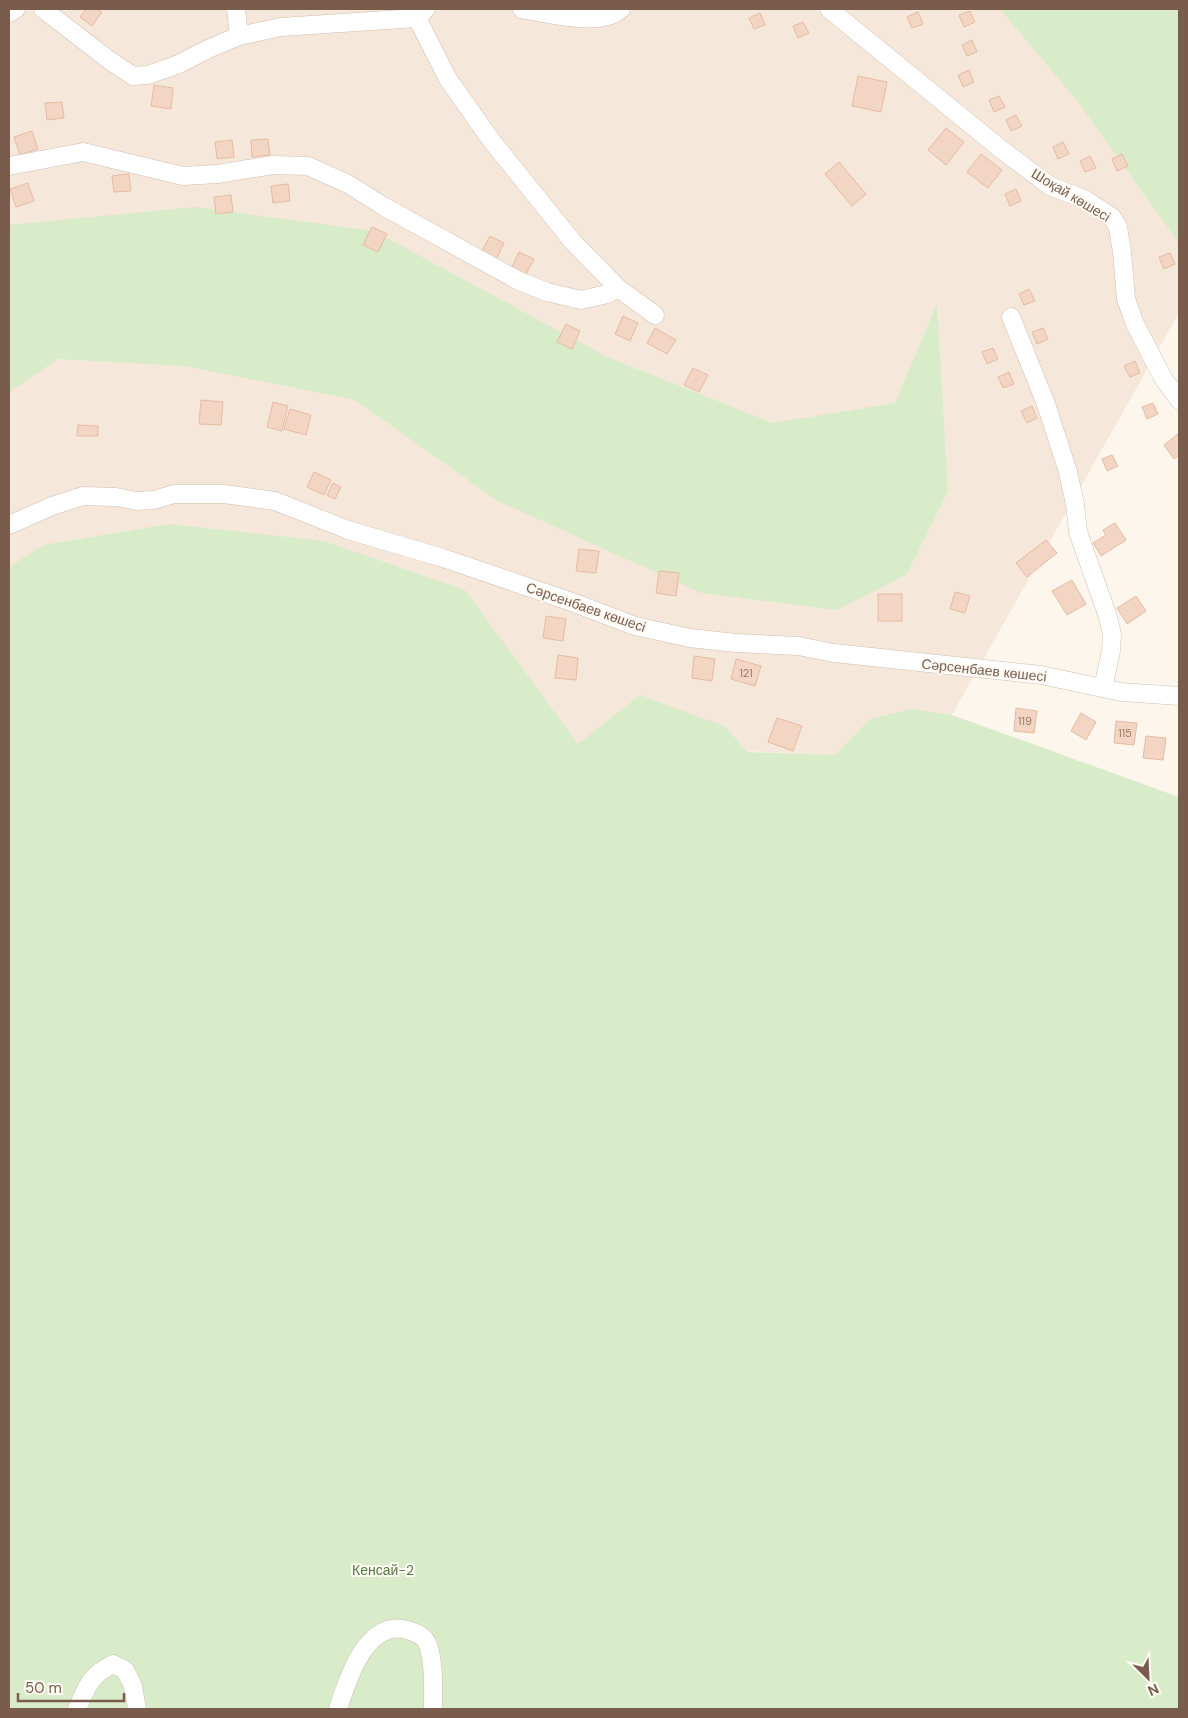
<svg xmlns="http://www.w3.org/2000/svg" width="1188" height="1718" viewBox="0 0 1188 1718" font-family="'DM Sans',sans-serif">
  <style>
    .residential { fill: #f5e8da }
    .green { fill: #d8ecc9 }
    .building { fill: #f3d5c3; stroke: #e6bba3 }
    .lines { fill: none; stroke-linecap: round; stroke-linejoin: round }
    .minor-casing { stroke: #d1beb0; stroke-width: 19 }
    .minor { stroke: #fff; stroke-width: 18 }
    .labels { text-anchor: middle; stroke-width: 4; stroke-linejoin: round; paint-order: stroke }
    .number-label { font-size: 11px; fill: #987a6a }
    .street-label { font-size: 14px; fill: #7a5c4d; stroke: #fffaf3 }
    .park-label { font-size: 14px; fill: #537a41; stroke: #fffaf3 }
  </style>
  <rect width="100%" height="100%" fill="#fdf6ec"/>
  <polygon class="residential" points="9,9 1179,9 1179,313 927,759 578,744 9,942"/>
  <g class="green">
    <polygon points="1000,9 1179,9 1179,243 1078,102"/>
    <polygon points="194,207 374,231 607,357 773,423 895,403 937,304 948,491 907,574 838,610 701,593 496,500 355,400 185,366 58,359 9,392 9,225"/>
    <polygon points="169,524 324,541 465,590 578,744 640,695 724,726 748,752 835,755 870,719 912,709 952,715 1179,797 1179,1709 9,1709 9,567 43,545"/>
  </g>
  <g class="building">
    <polygon points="86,9 97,9 102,12 92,26 80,17"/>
    <polygon points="970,11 975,22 964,27 959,15"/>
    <polygon points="918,12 923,24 912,28 907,17"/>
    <polygon points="760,13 765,25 754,29 749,18"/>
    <polygon points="803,22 809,33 798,38 793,26"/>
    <polygon points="972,40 977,52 967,56 962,45"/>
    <polygon points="969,70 974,82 963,87 958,75"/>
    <polygon points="858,76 887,82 881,112 852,106"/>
    <polygon points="154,85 173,88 171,109 151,106"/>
    <polygon points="999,96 1005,107 994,112 989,100"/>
    <polygon points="62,102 64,118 47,120 45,103"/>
    <polygon points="1016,115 1022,126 1011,131 1006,120"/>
    <polygon points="946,128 964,142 946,165 928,150"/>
    <polygon points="32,131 38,149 20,155 14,137"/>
    <polygon points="268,139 270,155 252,157 251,140"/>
    <polygon points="232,140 234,157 217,159 215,142"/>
    <polygon points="1063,142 1069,154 1058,159 1053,147"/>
    <polygon points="981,154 1002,170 988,188 967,172"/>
    <polygon points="1122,154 1128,166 1117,171 1112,159"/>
    <polygon points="1090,156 1096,168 1085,172 1080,161"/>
    <polygon points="839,162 866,194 852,206 825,174"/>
    <polygon points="129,174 131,191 114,192 112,176"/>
    <polygon points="28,183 34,201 16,207 10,189"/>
    <polygon points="288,184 290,201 273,203 271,186"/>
    <polygon points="1016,189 1021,201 1010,206 1005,194"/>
    <polygon points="231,195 233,212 216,214 214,197"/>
    <polygon points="372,227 387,234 378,252 363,245"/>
    <polygon points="490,236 504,243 496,260 481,253"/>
    <polygon points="519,252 534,259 525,276 511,269"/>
    <polygon points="1170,253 1175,264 1164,269 1159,257"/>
    <polygon points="1029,289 1035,301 1024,305 1019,294"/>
    <polygon points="623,316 638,323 630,341 615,334"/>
    <polygon points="566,324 580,331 572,349 557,342"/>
    <polygon points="655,328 676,340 667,354 647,343"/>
    <polygon points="1043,328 1048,339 1037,344 1032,332"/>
    <polygon points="993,348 998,359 987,364 982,352"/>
    <polygon points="1135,361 1140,373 1130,377 1124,366"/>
    <polygon points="693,368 708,375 699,392 684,385"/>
    <polygon points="1009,372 1014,384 1003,388 998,377"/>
    <polygon points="201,400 223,402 221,425 199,424"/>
    <polygon points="273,402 288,406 282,431 267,427"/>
    <polygon points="1153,403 1158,414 1147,419 1142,407"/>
    <polygon points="1032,406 1037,418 1027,423 1021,411"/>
    <polygon points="290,409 311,415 306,435 284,429"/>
    <polygon points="78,425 98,426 98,436 77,436"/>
    <polygon points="1179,433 1179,455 1174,459 1164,445"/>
    <polygon points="1112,455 1118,466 1107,471 1102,459"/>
    <polygon points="314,472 331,480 324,495 307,487"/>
    <polygon points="333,483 341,487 335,499 327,495"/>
    <polygon points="1115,523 1126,540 1101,556 1093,543 1106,535 1103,530"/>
    <polygon points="1046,540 1057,553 1027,577 1016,563"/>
    <polygon points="579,549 599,551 596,573 576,571"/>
    <polygon points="659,571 679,573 676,596 656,593"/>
    <polygon points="1072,580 1086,604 1067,615 1052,591"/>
    <polygon points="955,592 970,596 965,613 950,609"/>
    <rect x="878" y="594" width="24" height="27"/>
    <polygon points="1136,596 1146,611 1127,624 1117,608"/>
    <polygon points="546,616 566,619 563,641 543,638"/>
    <polygon points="558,655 578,658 576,680 555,678"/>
    <polygon points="694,656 715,659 712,681 692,678"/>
    <polygon points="736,659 761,666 755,686 731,679"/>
    <polygon points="1016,708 1037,711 1034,733 1014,731"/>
    <polygon points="1081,713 1096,722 1086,740 1071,731"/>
    <polygon points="777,718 802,726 793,751 768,742"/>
    <polygon points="1116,721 1137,723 1134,745 1114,743"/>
    <polygon points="1146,736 1166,738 1163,760 1143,758"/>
  </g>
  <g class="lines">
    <g class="minor-casing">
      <g id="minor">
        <polyline points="43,9 109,60 133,76 148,75 179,64 208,49 239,36 281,27 417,18"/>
        <polyline points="236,9 239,36"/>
        <path d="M 522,9 C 547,13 601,28 621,9"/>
        <polyline points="829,9 1002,150 1050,186 1086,200 1112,217 1118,227 1122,252 1126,299 1135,324 1163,378 1179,400"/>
        <polyline points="9,13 16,9"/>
        <polyline points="9,166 83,152 183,176 217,174 273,165 308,166 348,184 383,206 519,281 547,292 581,300 607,294 618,288 573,242 491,140 448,79 417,18 426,9"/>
        <polyline points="618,288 655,315"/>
        <polyline points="1011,317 1046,404 1068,472 1075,504 1078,532 1108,617 1112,635 1111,651 1103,688"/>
        <polyline points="9,525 52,506 83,496 116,497 137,501 154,500 174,494 224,494 275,501 348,530 443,558 572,602 635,626 690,638 736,643 798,646 834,653 1041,675 1121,692 1179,696"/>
        <path d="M 77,1709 C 87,1687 89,1676 113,1664 L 125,1670 L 133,1686 L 137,1709"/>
        <path d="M 338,1709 C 347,1682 364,1623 403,1629 C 411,1631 421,1633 426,1641 C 435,1656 433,1692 433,1709"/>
      </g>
    </g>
    <use href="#minor" class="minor"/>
  </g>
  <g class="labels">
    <g class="number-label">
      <text x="746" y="677">121</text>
      <text x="1025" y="725">119</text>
      <text x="1125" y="737">115</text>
    </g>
    <g class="street-label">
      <text transform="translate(1071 195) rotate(31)" y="5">Шоқай көшесі</text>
      <text transform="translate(586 607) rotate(19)" y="5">Сәрсенбаев көшесі</text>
      <text transform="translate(984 670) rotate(6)" y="5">Сәрсенбаев көшесі</text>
    </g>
    <g class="park-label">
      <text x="383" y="1575">Кенсай-2</text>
    </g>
  </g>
  <rect width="1188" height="1718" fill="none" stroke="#7a5c4d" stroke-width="20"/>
  <g transform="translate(1148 1678) rotate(156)" stroke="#fffaf3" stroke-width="4" paint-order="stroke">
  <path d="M0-4L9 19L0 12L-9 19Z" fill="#7a5c4d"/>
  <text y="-8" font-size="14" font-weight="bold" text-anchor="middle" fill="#7a5c4d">N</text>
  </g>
  <path d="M18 1693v8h106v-8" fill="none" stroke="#7a5c4d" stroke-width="2.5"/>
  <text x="25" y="1693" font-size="15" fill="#7a5c4d" stroke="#fffaf3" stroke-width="4" paint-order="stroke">50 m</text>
</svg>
